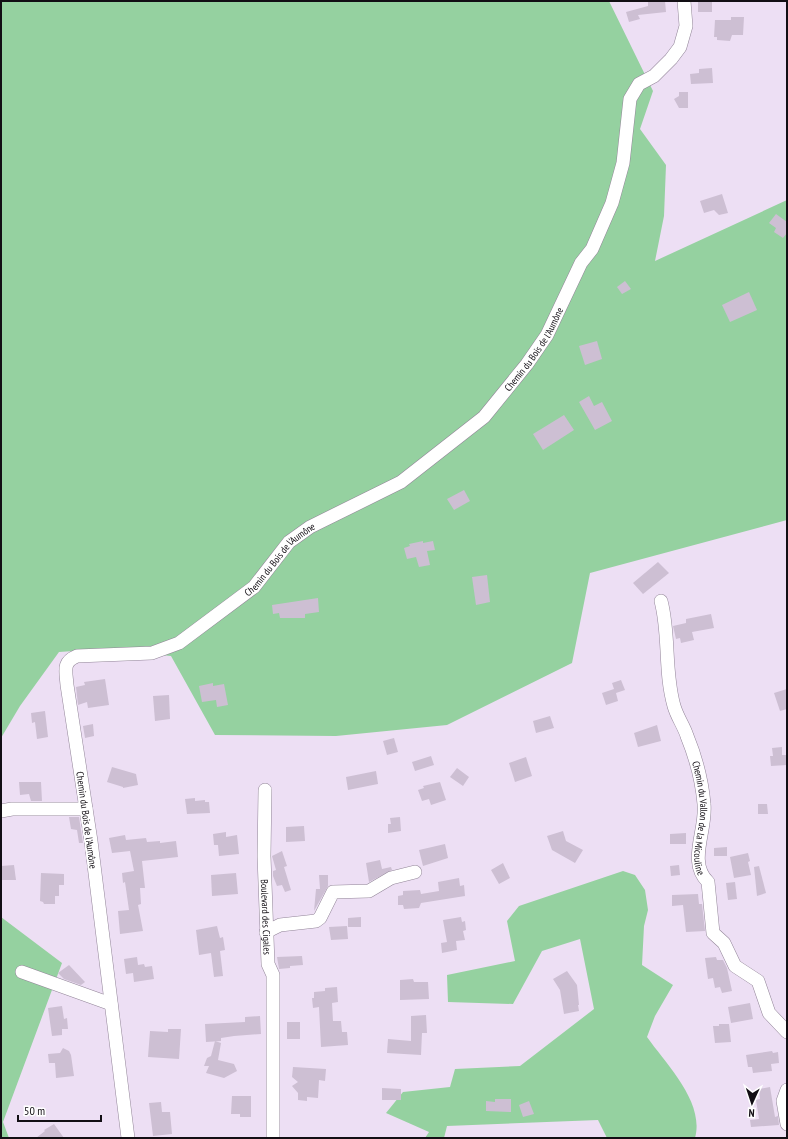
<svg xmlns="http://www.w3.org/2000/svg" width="788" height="1139" viewBox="0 0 788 1139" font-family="'PT Sans Narrow',sans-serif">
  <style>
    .green { fill: #95d1a0 }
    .building { fill: #cdbfd3 }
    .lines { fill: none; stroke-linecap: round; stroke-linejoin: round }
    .minor-casing { stroke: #928598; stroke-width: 14 }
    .minor { stroke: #fff; stroke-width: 13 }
    .labels { text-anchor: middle; stroke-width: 3.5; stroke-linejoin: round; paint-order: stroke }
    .street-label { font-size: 10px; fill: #120e14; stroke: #fff }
  </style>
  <rect width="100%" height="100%" fill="#eddff4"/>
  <g class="green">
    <polygon points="1,1 609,1 653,91 640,129 666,165 664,216 655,261 787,200 787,520 590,573 572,663 447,725 336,736 215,735 171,656 103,649 59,652 20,706 1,738"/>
    <path d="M 623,871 L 635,875 L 645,890 L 648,910 L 644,926 L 642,965 L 673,985 L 655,1016 L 647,1037 C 666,1064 705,1102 695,1138 L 607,1138 L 598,1120 L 447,1126 L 444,1138 L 425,1138 L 429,1132 L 386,1113 L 403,1092 L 450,1087 L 455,1069 L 520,1066 L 594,1009 L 580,939 L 542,951 L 513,1004 L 448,1002 L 447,975 L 515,961 L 507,921 L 519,906 Z"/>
    <polygon points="1,917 62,963 3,1122 9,1138 1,1138"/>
  </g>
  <g class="building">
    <polygon points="648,1 665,1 666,12 638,15 640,19 629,22 626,12 648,6"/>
    <rect x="698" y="1" width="14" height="11"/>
    <polygon points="731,17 744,17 743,35 732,35 730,41 717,40 717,37 714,37 715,20 731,20"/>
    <polygon points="712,68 713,83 691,84 690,74 699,73 699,69"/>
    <polygon points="679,92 688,92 688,108 679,108 674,99 679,96"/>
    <polygon points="722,194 728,213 719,215 714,210 704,213 700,201"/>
    <polygon points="776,214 787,222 787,233 783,238 774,232 776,228 769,223"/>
    <polygon points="625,281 631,289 622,294 617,287"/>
    <polygon points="749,292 757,310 730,322 722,305"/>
    <polygon points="597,341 602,359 585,365 579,346"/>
    <polygon points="589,396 594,406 602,402 612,421 595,430 579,402"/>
    <polygon points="564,415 574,430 543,450 533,434"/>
    <polygon points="464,490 470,501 454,510 447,499"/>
    <polygon points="423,541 423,543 433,541 435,550 427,551 430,565 419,567 416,557 407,559 404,548 410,546 409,544"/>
    <polygon points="658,562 669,573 643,594 633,583"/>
    <polygon points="487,575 490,602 476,605 472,577"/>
    <polygon points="318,598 319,612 305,614 305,618 280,618 279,613 273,614 272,605"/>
    <polygon points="711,614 714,628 692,632 694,640 681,643 680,638 676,639 673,626 686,623 686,619"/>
    <polygon points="105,679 109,705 88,708 87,702 78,705 76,687 85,685 84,682"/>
    <polygon points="621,680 625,690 616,693 618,701 606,705 602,693 614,689 612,683"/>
    <polygon points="213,683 213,686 224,684 228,705 217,707 216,700 202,702 199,686"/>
    <polygon points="787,689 787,709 780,711 774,693"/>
    <polygon points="169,695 170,719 155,721 153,696"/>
    <polygon points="45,711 48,737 37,739 35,722 32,723 31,713"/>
    <polygon points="550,716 554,728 536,733 533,721"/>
    <polygon points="93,724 94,736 85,738 83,726"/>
    <polygon points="657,725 661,741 638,747 634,733"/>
    <polygon points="394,738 398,752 387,755 383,741"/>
    <polygon points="782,747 782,755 787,755 787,765 771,766 770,756 773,756 772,748"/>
    <polygon points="431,756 434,765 415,771 412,762"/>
    <polygon points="526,757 532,776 515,782 509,763"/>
    <polygon points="112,767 136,774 138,785 123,788 123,787 107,782"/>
    <polygon points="457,768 469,777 463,786 450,777"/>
    <polygon points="376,771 378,784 348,790 346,777"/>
    <polygon points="19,782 41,782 42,801 31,801 29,794 20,795"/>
    <polygon points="440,782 446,800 431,805 429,799 422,801 418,790 424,788 423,786"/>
    <polygon points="195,798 195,801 205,800 205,802 209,802 210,813 187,814 185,799"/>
    <polygon points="758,804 767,804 768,814 758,814"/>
    <polygon points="69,817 79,817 83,843 79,843 77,830 71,829"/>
    <polygon points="400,817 401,831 388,833 388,824 391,824 390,818"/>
    <polygon points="304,826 305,841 286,842 286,827"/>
    <polygon points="563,831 566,841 583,850 575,863 552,850 547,836"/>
    <polygon points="226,832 226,837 237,835 239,854 219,856 218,845 214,845 213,834"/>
    <polygon points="686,833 686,844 670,844 670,834"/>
    <polygon points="125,835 126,840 146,838 147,842 160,841 160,843 176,841 178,857 142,861 145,888 140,888 141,904 138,905 143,931 120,934 118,911 129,910 125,882 123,883 122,873 134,871 130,851 112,853 109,838"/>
    <polygon points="445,844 448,858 423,866 419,850"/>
    <polygon points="727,847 727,856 714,856 714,848"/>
    <polygon points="282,851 287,866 284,867 291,890 285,892 282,885 277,886 273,876 273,871 276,870 272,856"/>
    <polygon points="748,853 750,861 748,862 751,875 734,878 730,857"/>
    <polygon points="380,860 382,869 391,867 392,870 369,882 366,863"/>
    <polygon points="503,863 510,878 499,884 491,870"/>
    <polygon points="14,865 16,880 1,880 1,866"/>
    <polygon points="679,865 680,875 671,876 670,866"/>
    <polygon points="759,866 766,893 757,896 754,867"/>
    <polygon points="41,873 64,874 64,885 59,885 59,896 55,896 55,904 44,904 43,902 40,901"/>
    <polygon points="236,873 238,894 212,896 211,875"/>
    <polygon points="319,875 328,875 328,886 314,911 316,889 320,889"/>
    <polygon points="459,878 460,886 464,885 465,896 421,903 419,908 404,909 403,905 398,905 398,896 403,895 403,891 420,890 421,894 439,891 438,882"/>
    <polygon points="735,882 737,899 728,900 726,883"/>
    <polygon points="698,894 699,904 702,904 705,931 686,932 683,905 672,906 672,895"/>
    <polygon points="361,917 361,927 348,927 348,918"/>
    <polygon points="461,917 462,922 465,921 466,930 463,931 465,940 456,941 457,950 442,953 441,943 447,942 443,920"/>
    <polygon points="217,926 220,938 223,937 225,950 220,951 223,976 214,977 211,953 199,955 196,930"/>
    <polygon points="347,926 348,939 331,940 329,927"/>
    <polygon points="302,956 303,965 290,966 290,968 279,969 277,957"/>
    <polygon points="137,957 138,965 144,964 145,967 152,966 154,979 134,982 133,973 126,974 124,959"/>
    <polygon points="716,957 717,960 723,960 727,968 732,991 722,993 720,987 715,988 713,978 708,979 705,958"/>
    <polygon points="69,965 85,982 81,985 64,979 58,973"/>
    <polygon points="567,971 577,985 579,1005 578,1005 579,1011 564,1014 560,990 553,979"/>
    <polygon points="413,979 414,982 428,982 429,999 400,1000 400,980"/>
    <polygon points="337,987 338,1002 332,1003 333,1021 341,1021 342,1032 347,1032 348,1045 321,1047 319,1007 313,1008 312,998 314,998 314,992 325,991 325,988"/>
    <polygon points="750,1003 753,1019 731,1023 728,1007"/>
    <polygon points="62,1006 64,1019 67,1018 68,1029 62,1029 62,1035 52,1036 48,1008"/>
    <polygon points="426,1015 427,1033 422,1033 421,1055 387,1053 388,1039 411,1041 411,1016"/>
    <polygon points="260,1016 261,1034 234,1036 221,1038 221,1041 206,1042 205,1024 245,1022 245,1017"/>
    <rect x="287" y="1022" width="13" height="17"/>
    <polygon points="719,1024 729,1024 731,1042 715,1043 713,1026 719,1026"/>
    <polygon points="168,1029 181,1029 179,1059 148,1057 150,1031 168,1032"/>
    <polygon points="215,1041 221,1043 218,1060 234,1064 237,1071 224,1078 206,1073 209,1066 204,1066 207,1058 211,1056"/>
    <polygon points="63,1048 69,1051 71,1055 74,1076 56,1078 55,1063 49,1063 48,1054 60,1053"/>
    <polygon points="772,1051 773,1053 778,1052 779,1063 771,1064 772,1071 753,1073 752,1067 748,1067 746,1055"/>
    <polygon points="293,1067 326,1069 325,1081 319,1080 318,1098 307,1097 307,1101 298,1100 298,1093 292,1086 298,1082 292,1077"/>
    <polygon points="770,1087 775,1117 778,1116 779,1125 751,1127 750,1120 759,1119 756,1100 760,1099 759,1089"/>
    <polygon points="382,1088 401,1089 401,1100 382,1100"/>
    <polygon points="232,1096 251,1096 251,1117 240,1117 240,1114 231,1114"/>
    <polygon points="495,1099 511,1099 511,1112 486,1111 486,1101 495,1102"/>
    <polygon points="529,1101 534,1114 523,1117 519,1105"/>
    <polygon points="161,1102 162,1112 170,1112 172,1134 153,1136 149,1103"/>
    <polygon points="54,1124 64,1138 36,1138 45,1131 44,1130"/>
  </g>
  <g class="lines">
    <g class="minor-casing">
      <g id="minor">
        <path id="s1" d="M 661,601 C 670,635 664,671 674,706 C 677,717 684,726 687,736 C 696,758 702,781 704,804 C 707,830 687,862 708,882 L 713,933 L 724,943 L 735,966 L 758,981 L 769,1013 L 787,1032"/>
        <path id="s2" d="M 265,790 L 264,856 L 268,964 L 273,975 L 273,1138"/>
        <polyline points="1,811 12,809 86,809"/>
        <polyline points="266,932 280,925 316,921 320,918 333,892 369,891 391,878 415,872"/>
        <polyline points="22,972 111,1004"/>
        <polyline points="787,1090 783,1101 787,1124"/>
        <path id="s3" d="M 128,1138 L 91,841 L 67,685 C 66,671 62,662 77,656 L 152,653 L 179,643 L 254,587 L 289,542 L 310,527 L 401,482 L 484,417 L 527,364 L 547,335 L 581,263 L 592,249 L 612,203 L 623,163 L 630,99 L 639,84 L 654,76 L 671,59 L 680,47 L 686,26 L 684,1"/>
      </g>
    </g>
    <use href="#minor" class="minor"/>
  </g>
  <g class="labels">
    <g class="street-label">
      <text dy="4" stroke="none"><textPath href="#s3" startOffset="1063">Chemin du Bois de l'Aumône</textPath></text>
      <text dy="4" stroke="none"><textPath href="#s3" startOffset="727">Chemin du Bois de l'Aumône</textPath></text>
      <text dy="4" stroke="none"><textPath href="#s1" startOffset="223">Chemin du Vallon de la Micouline</textPath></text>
      <text transform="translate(87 820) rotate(82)" y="4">Chemin du Bois de l'Aumône</text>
      <text dy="4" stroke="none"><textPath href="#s2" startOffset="127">Boulevard des Cigales</textPath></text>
    </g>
  </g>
  <rect width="788" height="1139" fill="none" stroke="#120e14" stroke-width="4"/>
  <g transform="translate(752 1103) rotate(183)" stroke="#ffffff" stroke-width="3" paint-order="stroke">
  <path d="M0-3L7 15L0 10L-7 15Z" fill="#120e14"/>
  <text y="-6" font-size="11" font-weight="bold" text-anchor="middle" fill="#120e14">N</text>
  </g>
  <path d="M18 1115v6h83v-6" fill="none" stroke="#120e14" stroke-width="2"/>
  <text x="24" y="1115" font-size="12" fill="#120e14" stroke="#ffffff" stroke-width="3" paint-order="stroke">50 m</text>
</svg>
